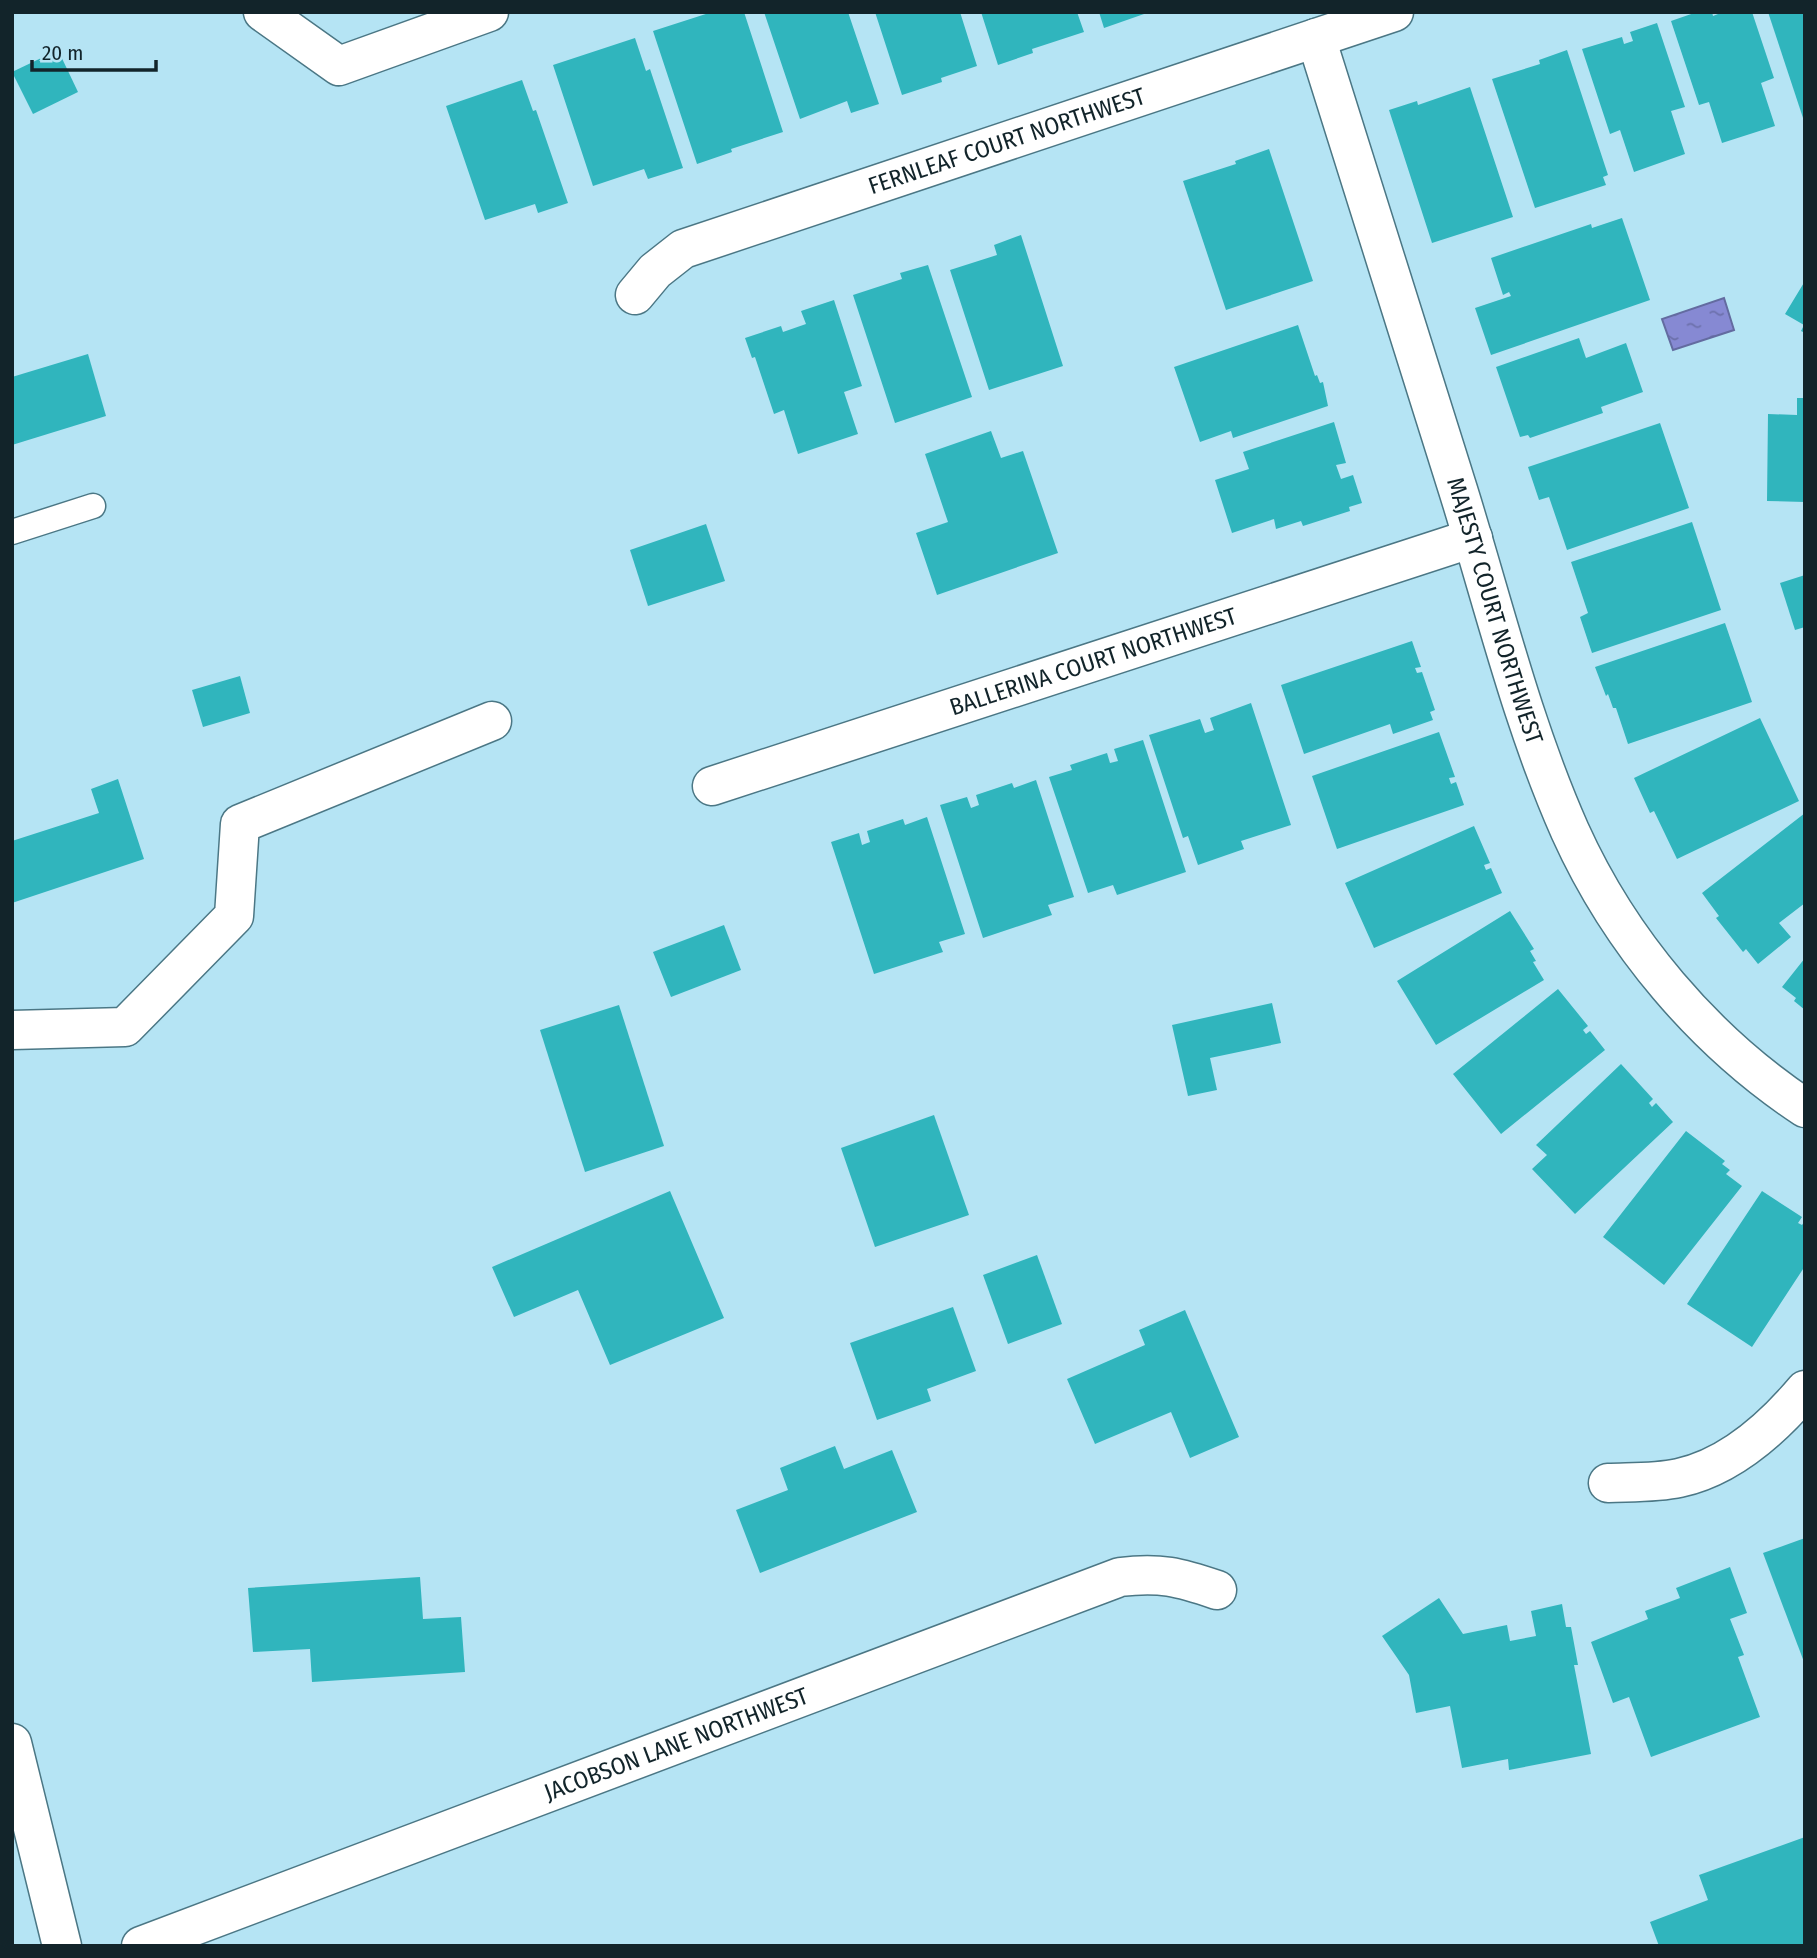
<svg xmlns="http://www.w3.org/2000/svg" width="1817" height="1958" viewBox="0 0 1817 1958" font-family="'Fira Sans Condensed',sans-serif">
  <style>
    .water { fill: url(#water-ripples); stroke: #636ba0; stroke-width: 2 }
    .building { fill: #30b5bd }
    .lines { fill: none; stroke-linecap: round; stroke-linejoin: round }
    .service-casing { stroke: #4b7785; stroke-width: 27 }
    .minor-casing { stroke: #4b7785; stroke-width: 41 }
    .service { stroke: #fff; stroke-width: 24 }
    .minor { stroke: #fff; stroke-width: 38 }
    .labels { text-anchor: middle; stroke-width: 5; stroke-linejoin: round; paint-order: stroke }
    .street-label { font-size: 24px; fill: #12242a; stroke: #b5e4f4 }
  </style>
  <defs>
    <pattern id="water-ripples" width="26" height="14" patternUnits="userSpaceOnUse" patternTransform="scale(1.75)"><rect width="26" height="14" fill="#8689d3"/><path d="M2 4q2-2 4 0t4 0M15 11q2-2 4 0t4 0" fill="none" stroke="#6c70ab"/></pattern>
  </defs>
  <rect width="100%" height="100%" fill="#b5e4f4"/>
  <polygon class="water" points="1724,298 1734,330 1673,350 1662,319"/>
  <g class="building">
    <polygon points="712,12 744,12 783,132 731,149 732,152 697,164 653,31"/>
    <polygon points="764,12 848,12 879,104 851,113 847,101 800,119"/>
    <polygon points="875,12 960,12 977,66 941,78 942,82 902,95"/>
    <polygon points="981,12 1077,12 1084,32 1032,49 1033,53 998,65"/>
    <polygon points="1099,12 1143,12 1144,14 1104,28"/>
    <polygon points="1697,12 1712,12 1713,16 1723,12 1752,12 1774,78 1761,83 1775,126 1722,143 1709,102 1699,105 1671,21"/>
    <polygon points="1768,12 1805,12 1805,121 1804,121"/>
    <polygon points="1657,23 1685,107 1671,111 1685,154 1634,172 1620,130 1610,134 1582,49 1622,37 1624,44 1633,41 1630,32"/>
    <polygon points="635,38 646,71 650,69 683,168 648,179 644,169 593,186 553,65"/>
    <polygon points="58,50 78,92 33,114 12,72"/>
    <polygon points="1567,50 1608,175 1603,177 1606,185 1535,208 1492,79 1540,64 1539,60"/>
    <polygon points="522,80 533,111 536,110 568,203 538,213 535,204 485,220 446,106"/>
    <polygon points="1470,87 1513,217 1432,243 1389,110 1417,101 1418,105"/>
    <polygon points="1269,149 1313,281 1226,310 1183,181 1236,164 1235,161"/>
    <polygon points="1622,218 1650,300 1491,355 1475,308 1511,296 1509,292 1503,295 1491,258 1591,224 1592,228"/>
    <polygon points="1021,235 1063,366 989,390 950,270 997,255 994,245"/>
    <polygon points="928,265 972,397 895,423 853,295 902,279 900,273"/>
    <polygon points="1805,281 1805,333 1801,331 1804,325 1785,314"/>
    <polygon points="834,300 862,386 844,392 858,434 798,454 784,410 774,414 755,357 752,358 745,338 781,326 783,332 806,324 801,311"/>
    <polygon points="1298,325 1315,376 1317,375 1320,383 1323,382 1328,406 1233,438 1231,431 1200,442 1174,367"/>
    <polygon points="1579,338 1586,358 1626,343 1643,392 1601,407 1603,413 1530,438 1528,435 1520,437 1496,367"/>
    <polygon points="88,354 106,416 12,445 12,377"/>
    <polygon points="1797,398 1805,398 1805,502 1767,501 1768,414 1797,415"/>
    <polygon points="1334,422 1346,463 1336,465 1341,479 1353,475 1362,503 1349,507 1350,511 1303,526 1301,521 1276,529 1274,519 1232,533 1215,480 1249,469 1243,452"/>
    <polygon points="1660,423 1689,508 1567,550 1549,497 1539,500 1528,467"/>
    <polygon points="991,431 1001,458 1023,451 1058,553 937,595 916,533 948,522 925,454"/>
    <polygon points="1692,522 1721,610 1592,653 1580,617 1588,613 1571,562"/>
    <polygon points="706,524 725,581 648,606 630,550"/>
    <polygon points="1805,575 1805,627 1795,630 1780,583"/>
    <polygon points="1725,623 1752,702 1628,744 1616,708 1613,708 1608,694 1606,696 1595,667"/>
    <polygon points="1412,641 1421,667 1415,668 1417,673 1422,672 1435,710 1430,712 1433,720 1393,734 1390,724 1304,754 1281,685"/>
    <polygon points="240,676 250,713 203,727 192,690"/>
    <polygon points="1251,703 1291,825 1241,841 1244,849 1198,865 1188,836 1183,838 1149,735 1200,719 1205,733 1214,730 1210,718"/>
    <polygon points="1760,718 1799,801 1677,859 1654,811 1650,813 1634,778"/>
    <polygon points="1439,732 1455,777 1449,778 1451,784 1456,782 1464,805 1337,849 1312,776"/>
    <polygon points="1143,740 1186,872 1117,895 1113,885 1088,893 1049,777 1072,770 1070,765 1107,753 1110,763 1118,761 1114,749"/>
    <polygon points="118,779 144,859 12,903 12,841 99,813 91,789"/>
    <polygon points="1036,780 1074,897 1048,905 1052,915 983,938 940,805 967,797 971,808 979,805 976,795 1012,783 1014,788"/>
    <polygon points="1805,813 1805,903 1779,923 1791,937 1758,964 1746,949 1743,952 1716,918 1719,916 1702,893"/>
    <polygon points="927,817 965,934 939,942 943,952 874,974 831,842 859,833 862,845 870,842 867,831 903,819 905,825"/>
    <polygon points="1474,826 1490,863 1484,865 1486,870 1491,868 1502,893 1374,948 1345,883"/>
    <polygon points="1510,911 1534,949 1530,951 1536,961 1533,962 1544,980 1436,1045 1397,981"/>
    <polygon points="724,925 741,970 671,997 653,952"/>
    <polygon points="1805,958 1805,1010 1794,1001 1796,998 1782,987"/>
    <polygon points="1558,989 1588,1026 1583,1030 1586,1034 1590,1031 1605,1050 1501,1134 1453,1074"/>
    <polygon points="1272,1003 1281,1043 1210,1058 1217,1090 1188,1096 1172,1025"/>
    <polygon points="619,1005 664,1146 585,1172 540,1030"/>
    <polygon points="1621,1064 1653,1099 1649,1103 1652,1107 1656,1103 1673,1122 1575,1214 1532,1169 1547,1155 1536,1145"/>
    <polygon points="934,1115 969,1215 875,1247 841,1148"/>
    <polygon points="1686,1131 1725,1161 1722,1164 1730,1170 1726,1174 1742,1186 1664,1285 1603,1237"/>
    <polygon points="670,1191 724,1318 610,1365 578,1290 514,1317 492,1267"/>
    <polygon points="1762,1191 1802,1217 1798,1223 1802,1225 1805,1221 1805,1266 1752,1347 1687,1304"/>
    <polygon points="1037,1255 1062,1324 1008,1344 983,1275"/>
    <polygon points="953,1307 976,1371 927,1389 931,1401 877,1420 850,1343"/>
    <polygon points="1185,1310 1239,1437 1190,1458 1171,1412 1095,1444 1067,1379 1145,1345 1139,1330"/>
    <polygon points="835,1446 844,1469 892,1450 917,1512 760,1573 736,1510 788,1490 780,1468"/>
    <polygon points="1805,1538 1805,1662 1804,1662 1763,1553"/>
    <polygon points="1730,1567 1747,1613 1730,1619 1744,1655 1738,1657 1760,1717 1651,1757 1629,1697 1613,1703 1591,1642 1648,1619 1645,1611 1680,1598 1676,1588"/>
    <polygon points="420,1577 423,1619 461,1617 465,1672 312,1682 310,1649 253,1652 248,1588"/>
    <polygon points="1439,1598 1463,1634 1507,1625 1510,1641 1536,1636 1531,1611 1562,1604 1566,1627 1571,1627 1578,1665 1574,1665 1591,1754 1509,1770 1508,1759 1462,1768 1450,1706 1416,1713 1409,1675 1382,1636"/>
    <polygon points="1805,1837 1805,1946 1659,1946 1650,1922 1708,1900 1699,1875"/>
  </g>
  <g class="lines">
    <g class="service-casing">
      <polyline id="service" points="12,532 93,506"/>
    </g>
    <g class="minor-casing">
      <g id="minor">
        <polyline points="263,12 339,66 489,12"/>
        <path id="s1" d="M 1316,38 C 1364,190 1411,341 1459,493 C 1494,606 1522,723 1570,831 C 1620,942 1704,1041 1805,1108"/>
        <path id="s2" d="M 635,295 L 655,271 L 683,249 L 1394,12"/>
        <path id="s3" d="M 712,786 L 1473,538"/>
        <polyline points="12,1030 125,1027 234,916 240,824 492,721"/>
        <path d="M 1608,1483 C 1631,1482 1656,1483 1679,1478 C 1730,1467 1772,1429 1805,1390"/>
        <polyline points="12,1743 62,1946"/>
        <path id="s4" d="M 141,1946 L 1120,1577 C 1160,1572 1179,1577 1217,1590"/>
      </g>
    </g>
    <use href="#service" class="service"/>
    <use href="#minor" class="minor"/>
  </g>
  <g class="labels">
    <g class="street-label">
      <text dy="8" stroke="none"><textPath href="#s2" startOffset="408">FERNLEAF COURT NORTHWEST</textPath></text>
      <text dy="8" stroke="none"><textPath href="#s1" startOffset="600">MAJESTY COURT NORTHWEST</textPath></text>
      <text dy="8" stroke="none"><textPath href="#s3" startOffset="401">BALLERINA COURT NORTHWEST</textPath></text>
      <text dy="8" stroke="none"><textPath href="#s4" startOffset="572">JACOBSON LANE NORTHWEST</textPath></text>
    </g>
  </g>
  <rect width="1817" height="1958" fill="none" stroke="#12242a" stroke-width="28"/>
  <path d="M32 60v10h124v-10" fill="none" stroke="#12242a" stroke-width="3.5"/>
  <text x="42" y="60" font-size="21" fill="#12242a" stroke="#b5e4f4" stroke-width="5" paint-order="stroke">20 m</text>
</svg>
